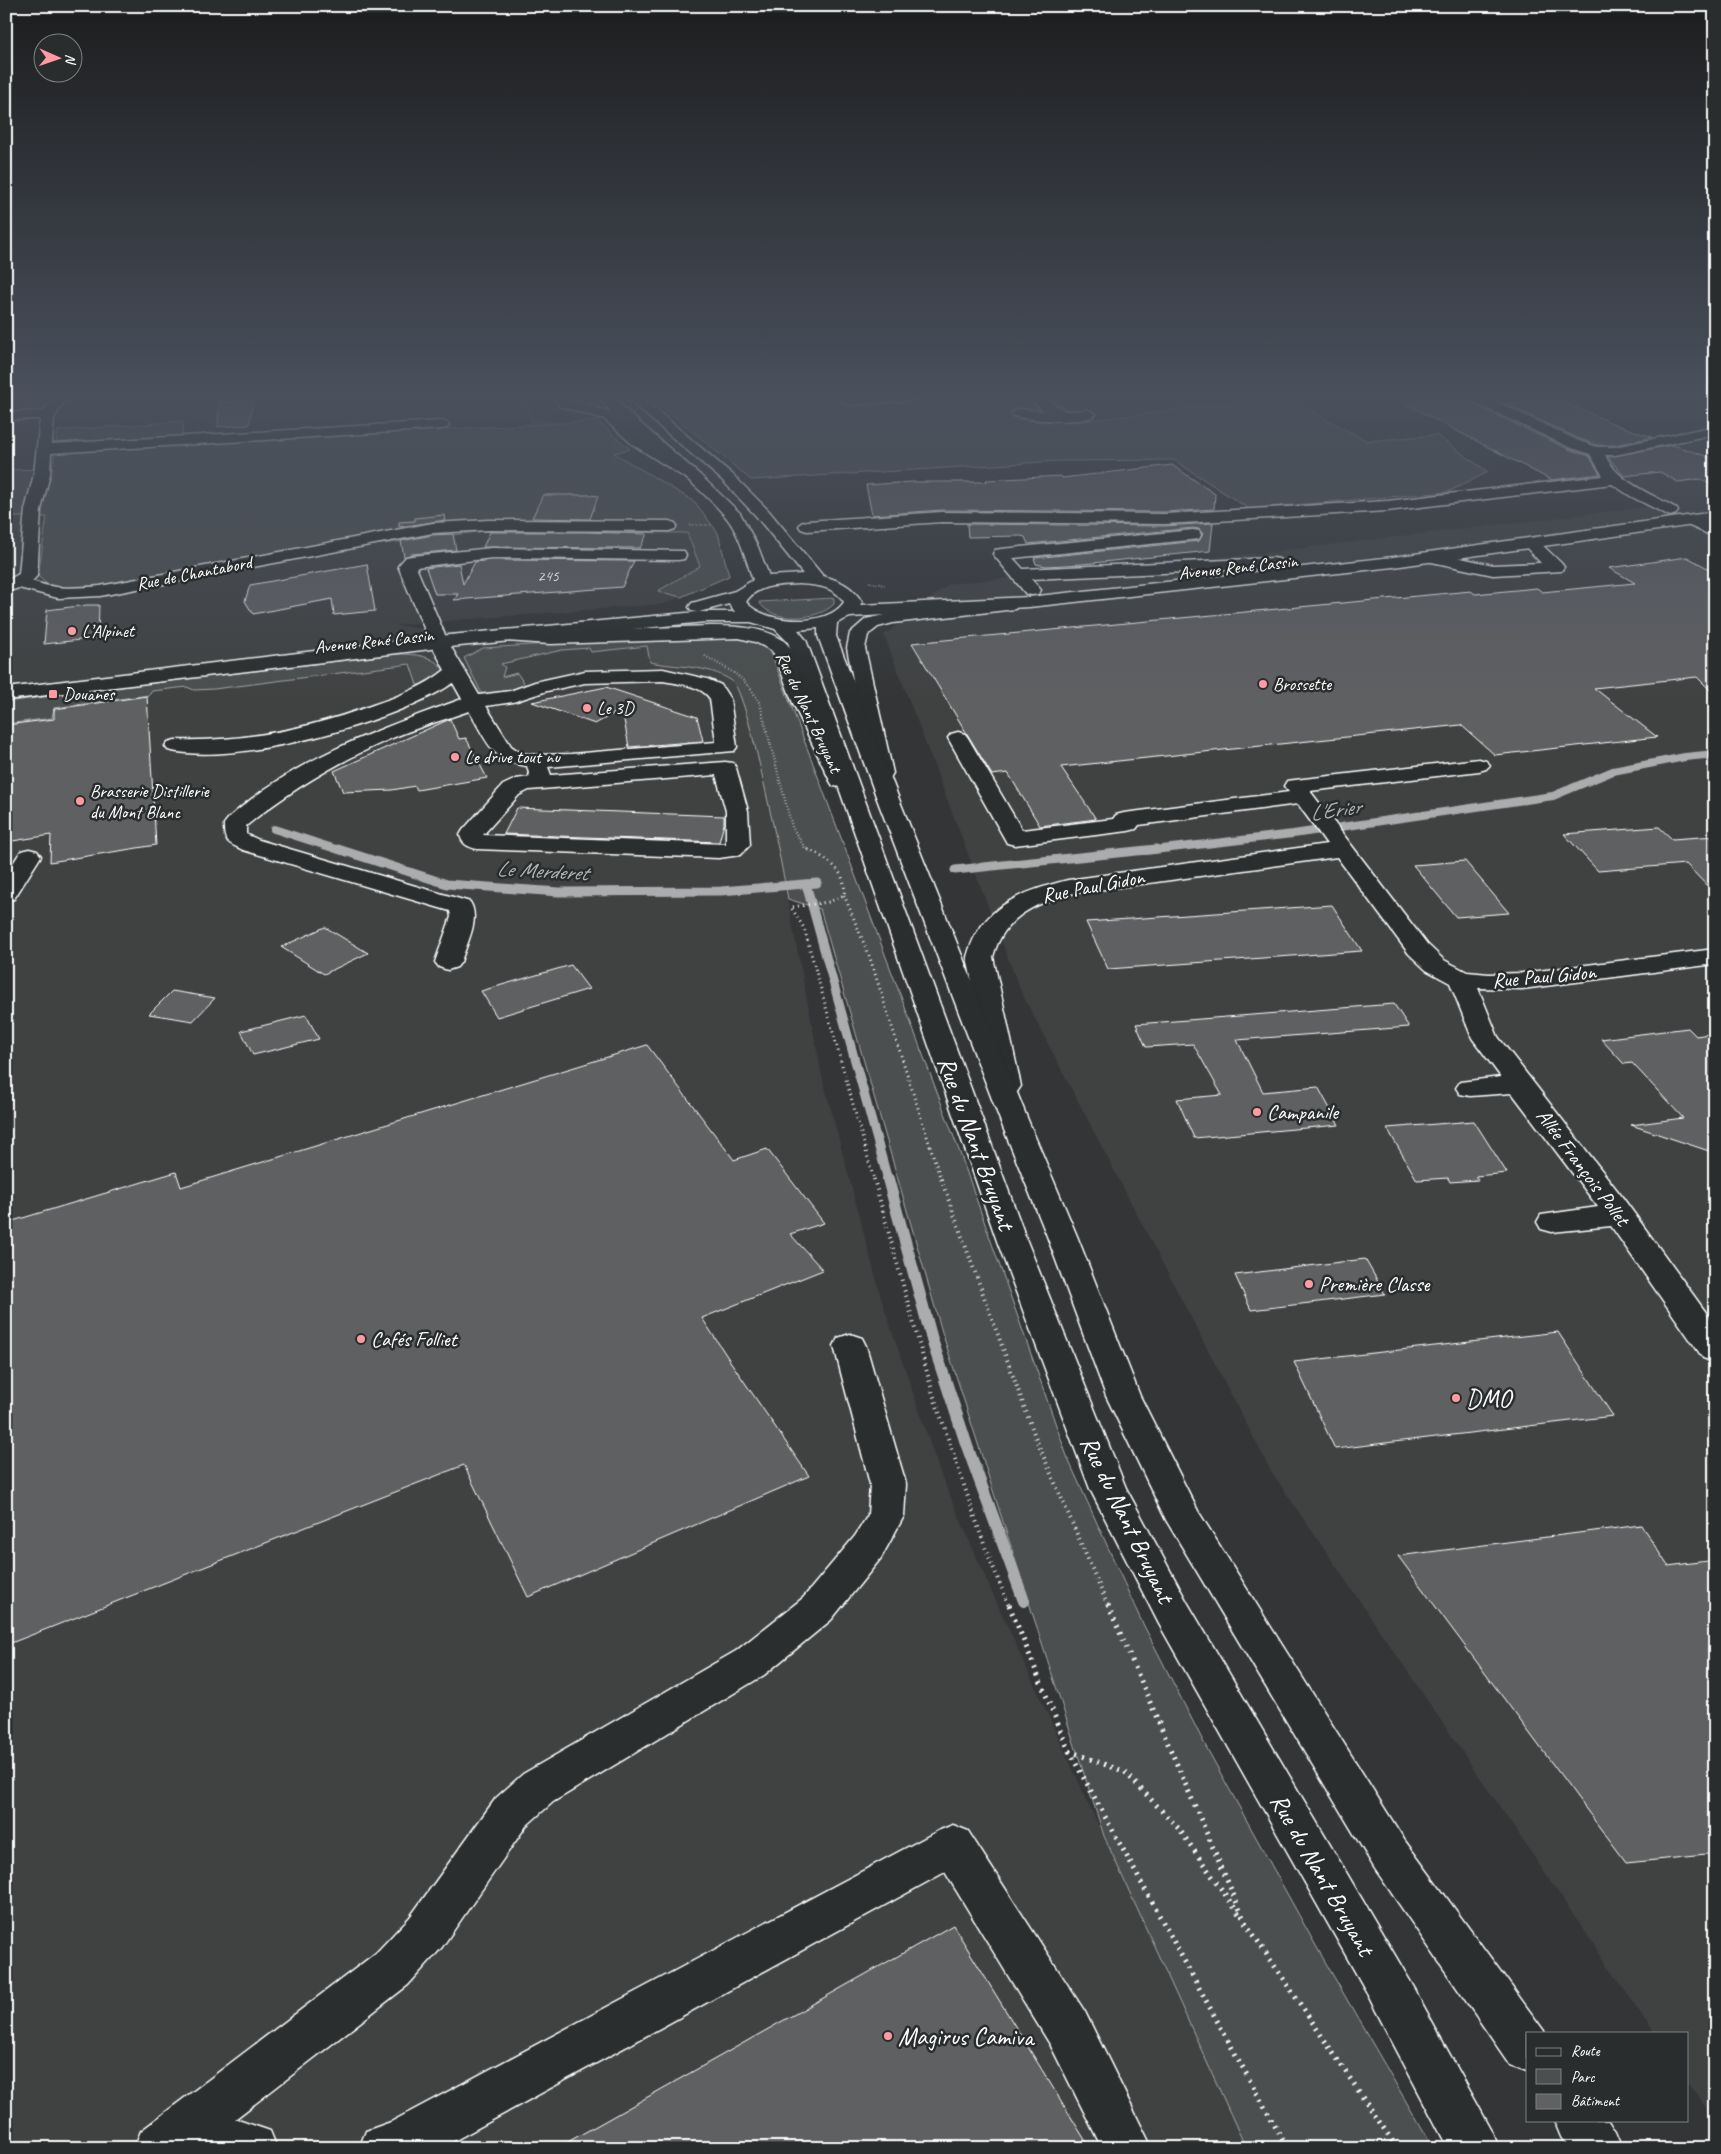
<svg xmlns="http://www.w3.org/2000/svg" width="1721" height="2154" viewBox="0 0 1721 2154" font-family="Caveat,sans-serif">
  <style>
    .built { fill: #404243 }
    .green { fill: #4c4f50; stroke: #a6a7a8 }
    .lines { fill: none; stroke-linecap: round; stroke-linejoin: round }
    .stream-far2 { stroke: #abacad; stroke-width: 8 }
    .stream-far1 { stroke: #abacad; stroke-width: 9 }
    .stream { stroke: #abacad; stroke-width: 12 }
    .building { fill: #5f6162; stroke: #fff }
    .minor-casing { stroke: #fff; stroke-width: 3 }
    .major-casing { stroke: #fff; stroke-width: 3 }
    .highway-casing { stroke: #fff; stroke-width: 3 }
    .path-far4 { stroke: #fff; stroke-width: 2; stroke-dasharray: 0.5 2; stroke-linecap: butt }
    .path-far3 { stroke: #fff; stroke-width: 2.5; stroke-dasharray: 0.5 2.5; stroke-linecap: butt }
    .path-far2 { stroke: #fff; stroke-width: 3; stroke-dasharray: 1 4; stroke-linecap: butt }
    .path-far1 { stroke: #fff; stroke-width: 4; stroke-dasharray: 1 4.5; stroke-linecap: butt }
    .path { stroke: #fff; stroke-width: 5; stroke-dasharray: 2 5.5; stroke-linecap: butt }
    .minor { fill: #2a2d2e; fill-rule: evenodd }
    .major { fill: #2a2d2e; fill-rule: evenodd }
    .highway { fill: #2a2d2e; fill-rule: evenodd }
    .poi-dot { fill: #ff9aa2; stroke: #2a2d2e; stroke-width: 2 }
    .labels { text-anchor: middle; stroke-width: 5; stroke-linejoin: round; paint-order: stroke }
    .far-number-label { font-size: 16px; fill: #d7d8d8 }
    .far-street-label { font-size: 18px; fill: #fff; stroke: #2a2d2e }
    .far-poi-label { font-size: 18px; fill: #fff; stroke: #2a2d2e; text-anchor: start }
    .street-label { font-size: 21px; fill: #fff; stroke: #2a2d2e }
    .poi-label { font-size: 21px; fill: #fff; stroke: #2a2d2e; text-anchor: start }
    .water-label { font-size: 22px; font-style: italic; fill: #b2b3b4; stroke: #2a2d2e }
    .near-street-label { font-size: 25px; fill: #fff; stroke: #2a2d2e }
    .near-poi-label { font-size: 25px; fill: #fff; stroke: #2a2d2e; text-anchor: start }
  </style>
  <rect width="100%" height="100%" fill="#333536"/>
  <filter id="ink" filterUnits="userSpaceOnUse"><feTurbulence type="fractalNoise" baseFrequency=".02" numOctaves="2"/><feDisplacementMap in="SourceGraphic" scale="10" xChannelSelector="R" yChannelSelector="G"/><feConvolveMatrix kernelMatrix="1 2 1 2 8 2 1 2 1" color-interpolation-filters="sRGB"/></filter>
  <g filter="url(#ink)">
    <g class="built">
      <polygon points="1715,423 1715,2119 1687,2081 1687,2033 1654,2033 1271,1471 1021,992 884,635 949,584 1261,553 1645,507 1610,448"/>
      <polygon points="47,516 38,576 358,547 485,531 687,533 701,566 658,591 681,597 664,604 394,625 541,644 675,642 727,671 742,688 769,805 822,1076 882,1301 940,1473 989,1586 1246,2148 6,2148 6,517"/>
    </g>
    <g class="green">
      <polygon points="650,396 1045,396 1086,421 1215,405 1288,399 1367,441 1436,435 1488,472 1448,492 1249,509 1174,460 1060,461 751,480"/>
      <polygon points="183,421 182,444 597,421 630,449 614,453 695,502 718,533 729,576 681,597 658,591 700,566 687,533 485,531 358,547 95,587 51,588 38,576 47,517 6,517 6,470 52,469 58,431"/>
      <path d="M 834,598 L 834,604 C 818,621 771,623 759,602 Z"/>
      <path d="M 662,637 C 692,637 754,628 772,655 L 960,1153 L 1068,1459 L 1140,1618 L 1205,1745 L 1316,1946 L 1433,2148 L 1246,2148 L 1104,1836 L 942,1332 L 820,909 L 788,899 C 782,868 748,692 732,681 C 707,664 678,668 650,662 L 647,646 L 591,652 L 589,648 L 562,650 L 501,664 L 505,667 L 502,677 L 517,673 L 526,686 C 512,691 498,697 482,694 L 464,658 L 483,648 Z"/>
      <path d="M 399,654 C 417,654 435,656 445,672 L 427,685 L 417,685 L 410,664 L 214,689 L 194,690 L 187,687 L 152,691 L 149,695 L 54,708 L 52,718 L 6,724 L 6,702 L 143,684 Z"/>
    </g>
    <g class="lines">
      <g class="stream-far2">
        <polyline points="274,829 342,851"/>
        <polyline points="1145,851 1293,834 1553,796 1613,771 1685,757 1715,754"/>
      </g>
      <g class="stream-far1">
        <polyline points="338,849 447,884 559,892 721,891 817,883"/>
        <polyline points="955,870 1156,849"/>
        <polyline points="806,884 888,1180"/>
      </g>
      <polyline class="stream" points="888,1179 933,1343 967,1446 1024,1601"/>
    </g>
    <g class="building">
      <polygon points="1390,396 1463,396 1466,401 1568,449 1589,456 1600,474 1551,480"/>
      <polygon points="1552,397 1617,425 1652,437 1615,445 1597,445 1580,439 1505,404"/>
      <polygon points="253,401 249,425 218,427 219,403"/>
      <polygon points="1673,445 1715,459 1715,487 1700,479 1678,482 1660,472 1624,476 1608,457"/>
      <polygon points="1172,465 1215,494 1214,509 1165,512 942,510 872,515 866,485 912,482 987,482 986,480 1061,476 1062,478"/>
      <polygon points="543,495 591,495 598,496 590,519 532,518"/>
      <polygon points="444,515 445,520 399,527 399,522 415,521 415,518"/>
      <polygon points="1213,523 1210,551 1083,564 1046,566 1036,564 1034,558 1199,541 1203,534 1199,529 1193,528 1028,544 1025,537 1021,536 968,537 967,524 1165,526"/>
      <polygon points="490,532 585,532 647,534 640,548 483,547"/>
      <polygon points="453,534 456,550 412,554 404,557 401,541 433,535"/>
      <polygon points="1687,557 1715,572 1715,695 1697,677 1594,688 1657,737 1495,755 1461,725 1061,767 1096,819 1040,826 1008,773 992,775 912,643 1471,591 1475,594 1537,588 1542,592 1635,583 1609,568"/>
      <polygon points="492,560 634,561 622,587 454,600 458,594 435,594 426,568 459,564 463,584 475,562"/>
      <polygon points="367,564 375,611 334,615 332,599 253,614 245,601 250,585"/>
      <polygon points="87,605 99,605 98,638 44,644 47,610"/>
      <polygon points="606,687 697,717 703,741 629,747 622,709 595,724 532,702"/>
      <polygon points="147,696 156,845 50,862 51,835 6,842 6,725 54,719 54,709"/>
      <polygon points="450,719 459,739 466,738 487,778 417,790 415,786 392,790 343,792 334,771"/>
      <polygon points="517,808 724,816 724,824 719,842 504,834"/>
      <polygon points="1659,827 1672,839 1715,836 1715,894 1686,864 1598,871 1564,834"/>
      <polygon points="1465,861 1509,913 1456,917 1413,865"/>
      <polygon points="1332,905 1362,951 1108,969 1086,922"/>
      <polygon points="325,927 368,953 324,974 281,947"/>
      <polygon points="571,965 589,989 497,1017 481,991"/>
      <polygon points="172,991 215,998 193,1021 149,1014"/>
      <polygon points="1394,1004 1409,1027 1237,1040 1263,1092 1318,1087 1339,1125 1194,1138 1177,1099 1222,1095 1193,1044 1146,1047 1136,1024"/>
      <polygon points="306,1015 319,1039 253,1055 241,1031"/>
      <polygon points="1688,1028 1696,1036 1715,1033 1715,1153 1631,1125 1683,1118 1632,1063 1624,1064 1601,1039"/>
      <polygon points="647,1045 734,1160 767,1149 824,1223 790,1234 823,1270 702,1318 730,1361 809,1476 528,1597 464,1465 6,1645 6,1223 176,1172 181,1187"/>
      <polygon points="1474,1121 1507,1173 1476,1176 1478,1180 1450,1182 1448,1178 1417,1180 1387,1128"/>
      <polygon points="1365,1259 1385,1294 1251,1310 1235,1275"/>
      <polygon points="1558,1332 1613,1416 1335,1449 1294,1362"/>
      <polygon points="1641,1525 1668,1566 1715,1560 1715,1846 1706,1855 1626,1863 1398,1556"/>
      <polygon points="953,1925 1090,2148 557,2148"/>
    </g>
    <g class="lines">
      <g class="minor-casing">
        <g id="minor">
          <path d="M 54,396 L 68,396 L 54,418 L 52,444 L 442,421 L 447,422 L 449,425 L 447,428 L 442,429 L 51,453 L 50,474 L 41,510 L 37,576 L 32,581 C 54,590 77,588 100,586 L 433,523 L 489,520 L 669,521 L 675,523 L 677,526 L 675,529 L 669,531 L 489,530 L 433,533 L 100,596 L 58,598 L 19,588 L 6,592 L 6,581 L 19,574 L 25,510 L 34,474 L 40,419 L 6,420 L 6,412 L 44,411 Z"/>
          <polygon points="554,396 568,396 570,400 614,413 642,438 695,473 692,476 682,476 632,444 604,419 559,406"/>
          <polygon points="840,396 922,396 915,400 850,405 845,404"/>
          <path d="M 1026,396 L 1042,396 L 1065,411 L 1089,410 L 1096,414 C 1087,425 1027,420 1013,416 L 1011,413 L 1018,409 L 1044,411 Z"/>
          <path d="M 1465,396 L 1484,396 L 1579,441 L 1597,447 L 1615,447 L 1715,426 L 1715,434 L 1615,455 L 1605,455 C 1617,482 1652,494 1676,508 L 1678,511 L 1676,514 L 1670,516 L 1632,497 L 1612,484 L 1387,511 L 1165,524 L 942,522 L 807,531 L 801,529 L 799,526 L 801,523 L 807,521 L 942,512 L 1165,514 L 1387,501 L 1603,476 L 1590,454 L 1569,447 L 1467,399 Z"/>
          <polygon points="1691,516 1715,526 1715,537 1685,524 1683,521 1685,518"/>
          <polygon points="1193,530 1199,531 1201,535 1199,539 1013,558 1023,569 1273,558 1279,559 1282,563 1279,567 1273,568 1031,579 1041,590 1038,594 1032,595 1026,594 993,554 995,550 1001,549"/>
          <polygon points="1531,539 1537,540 1561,563 1564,567 1561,571 1493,575 1427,561 1424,557 1427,553 1433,552 1493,565 1541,563 1523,544 1525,540"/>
          <path d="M 492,548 L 684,551 L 686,555 L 684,559 L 678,560 L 492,558 L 416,567 L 448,642 L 479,695 L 510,691 L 535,682 L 585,671 L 663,669 L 707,679 L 721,685 L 730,699 L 737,747 L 734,751 L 548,767 L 551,775 L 725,762 L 733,763 L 736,768 L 748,811 L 750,845 L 740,855 L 719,858 L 477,849 C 468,847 462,844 460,835 L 463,830 L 503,785 L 516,779 L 530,777 L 527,766 C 490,761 487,740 469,711 C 443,720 415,728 390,739 C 338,762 290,790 246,826 L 246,834 L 259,840 L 470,902 C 481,919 466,944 461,962 L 457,967 L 448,970 L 439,967 L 435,962 L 451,917 L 450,911 L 243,850 C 227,842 224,843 224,824 C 230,815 241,808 249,801 C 312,752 388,726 462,699 L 453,683 C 396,722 235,767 168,750 L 165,746 L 168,742 L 175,740 C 244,742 309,729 373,705 C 399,696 424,687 445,670 L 430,642 L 398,566 L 406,557 L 412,556 ZM 663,681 C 678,684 702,685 710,699 L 716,742 L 571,754 L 536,755 L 521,753 L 511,746 L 486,706 L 513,702 L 547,691 L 585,683 ZM 716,775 L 726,811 L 726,844 L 483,835 L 519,795 L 529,790 Z"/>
          <polygon points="1009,600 1015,601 1018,605 1015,609 893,623 878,627 868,635 865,648 893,773 890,778 882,779 874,778 871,773 847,648 850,633 866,619 893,613"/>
          <path d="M 711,626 C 733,626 768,627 785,642 C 800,656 804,684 812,702 C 824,728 839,755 852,781 L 849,786 L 841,787 L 833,786 L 830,781 L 792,701 L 775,655 L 771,650 L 755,642 L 739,638 L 550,644 L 506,641 L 504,637 L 506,633 Z"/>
          <path d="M 958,732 L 965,734 L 968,738 L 1022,830 L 1113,819 L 1116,815 L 1124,813 L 1289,792 L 1284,786 L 1287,781 L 1295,780 L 1479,759 L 1486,761 L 1490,765 L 1486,769 L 1479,771 L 1310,791 L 1427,944 L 1444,960 L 1467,972 L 1489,974 L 1522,973 L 1715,949 L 1715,964 L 1522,989 L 1478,988 L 1498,1037 L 1620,1194 L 1715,1325 L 1715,1362 L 1703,1358 L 1611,1226 L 1552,1232 L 1541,1229 L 1537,1222 L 1541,1215 L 1598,1207 L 1512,1093 L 1470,1096 L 1460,1094 L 1456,1088 L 1460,1082 L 1501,1077 L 1472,1038 L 1450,983 L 1426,970 L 1409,954 L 1337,857 L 1069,894 C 1033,904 1003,918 993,957 L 1021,1086 L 1017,1092 L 1007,1094 L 997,1092 L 993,1086 L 967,957 C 981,906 1021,892 1068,880 L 1327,844 L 1298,804 L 1139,825 L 1136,829 L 1128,831 L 1015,845 L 1007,843 L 948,738 L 951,734 Z"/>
          <polygon points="29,849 37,851 41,856 14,899 6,901 6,874 21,851"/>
          <polygon points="850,1334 862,1338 866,1346 906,1484 904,1516 881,1558 831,1620 764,1675 553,1802 526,1826 442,1947 408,1985 235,2119 270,2131 277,2148 134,2148 141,2131 376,1953 410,1917 496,1798 523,1774 736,1651 803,1598 855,1536 868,1515 870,1484 834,1346 838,1338"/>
          <polygon points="953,1825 968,1831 1085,2012 1152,2148 1102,2148 1051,2046 945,1872 441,2148 359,2148 366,2131 391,2122 938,1831"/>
        </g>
      </g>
      <g class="major-casing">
        <g id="major">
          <path d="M 598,396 L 613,396 L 632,416 L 700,475 L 740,513 L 758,547 L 769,576 L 803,574 L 756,516 L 722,480 L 624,396 L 640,396 L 732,474 L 768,510 L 823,576 C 841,581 852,586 862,602 L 860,605 L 1029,597 L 1393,557 L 1715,512 L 1715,522 L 1393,567 L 1029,607 L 850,617 L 837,623 L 836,636 L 899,799 L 1028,1120 L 1077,1236 L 1140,1396 L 1198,1511 L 1405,1841 L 1544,2031 L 1544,2033 L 1527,2033 L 1527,2071 L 1510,2065 L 1375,1869 L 1166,1520 L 1106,1396 L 1047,1236 L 1000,1120 L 877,799 L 818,636 L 818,628 L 798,630 L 806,640 L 1027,1241 L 1126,1488 L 1187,1602 L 1416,1991 L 1423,2007 L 1416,2023 L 1400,2030 L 1384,2023 L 1159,1624 L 1090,1489 L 997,1241 L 788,642 L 775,629 L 751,622 L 705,622 L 439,648 L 6,700 L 6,688 L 439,636 L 697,612 L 692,611 L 689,607 L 692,603 L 735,591 L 753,580 C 746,560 740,534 726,517 C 689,473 632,442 598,396 ZM 799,584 C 816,585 834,586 844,602 C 828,628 764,624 746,602 C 757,584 781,585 799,584 ZM 729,604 L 735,612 L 699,612 Z"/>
          <polygon points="1555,2120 1609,2120 1616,2131 1623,2148 1569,2148 1562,2137"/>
        </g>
      </g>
      <g class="highway-casing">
        <polygon id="highway" points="1391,1970 1407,1977 1492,2131 1499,2148 1448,2148 1375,2009 1368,1993 1375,1977"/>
      </g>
      <g class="path-far4">
        <polyline points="524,396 532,421 554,422"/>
        <polyline points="690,525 711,525"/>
        <polyline points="869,582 885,585"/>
      </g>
      <path class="path-far3" d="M 705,656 C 730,671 746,676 760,704 L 792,827 L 805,848 L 810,851"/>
      <g class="path-far2">
        <path d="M 808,849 C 826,859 848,870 844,895 L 829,902 L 791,907 L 804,928 L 874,1180"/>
        <polyline points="844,895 870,958 941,1180"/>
      </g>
      <g class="path-far1">
        <polyline points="874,1179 933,1394 985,1547 1009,1606"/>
        <polyline points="941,1179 1036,1439 1108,1606"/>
      </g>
      <g class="path">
        <polyline points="1009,1605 1069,1751 1287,2148"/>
        <polyline points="1108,1605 1246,1924"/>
        <polyline points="1069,1751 1125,1772 1179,1829 1241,1917"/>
        <polyline points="1245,1922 1397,2148"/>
      </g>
      <use href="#minor" class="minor"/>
      <use href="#major" class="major"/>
      <use href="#highway" class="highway"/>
    </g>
  </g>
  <linearGradient id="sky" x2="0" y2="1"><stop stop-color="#1c1d1e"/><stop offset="0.57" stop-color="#4a515d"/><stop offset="1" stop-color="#4a515d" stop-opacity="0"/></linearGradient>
  <rect width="1721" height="698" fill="url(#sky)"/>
  <g class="poi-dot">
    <circle cx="72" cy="631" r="5"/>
    <circle cx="1263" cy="684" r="5"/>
    <rect x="48" y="689" width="10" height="10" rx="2.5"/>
    <circle cx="587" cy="708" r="5"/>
    <circle cx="455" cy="757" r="5"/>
    <circle cx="80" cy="801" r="5"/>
    <circle cx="1257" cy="1112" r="5"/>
    <circle cx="1309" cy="1284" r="5"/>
    <circle cx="361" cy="1339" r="5"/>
    <circle cx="1456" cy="1398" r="5"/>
    <circle cx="888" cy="2036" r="5"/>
  </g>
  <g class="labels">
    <g class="far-number-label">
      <text x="548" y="581">245</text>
    </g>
    <g class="far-street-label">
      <text transform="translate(1238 567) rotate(-6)" y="6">Avenue René Cassin</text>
      <text transform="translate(194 573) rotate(-11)" y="6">Rue de Chantabord</text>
      <text transform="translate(374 641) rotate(-6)" y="6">Avenue René Cassin</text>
      <text transform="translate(809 712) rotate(65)" y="6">Rue du Nant Bruyant</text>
    </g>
    <g class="far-poi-label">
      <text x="82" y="637">L’Alpinet</text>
      <text x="1273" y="690">Brossette</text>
      <text x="63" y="700">Douanes</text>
      <text x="597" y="714">Le 3D</text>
      <text x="465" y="763">Le drive tout nu</text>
      <text x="90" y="797">Brasserie Distillerie<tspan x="90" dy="21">du Mont Blanc</tspan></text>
    </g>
    <g class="street-label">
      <text transform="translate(1093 886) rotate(-11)" y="7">Rue Paul Gidon</text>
      <text transform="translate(1544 976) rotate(-5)" y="7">Rue Paul Gidon</text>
      <text transform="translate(1583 1167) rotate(53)" y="7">Allée François Pollet</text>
    </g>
    <g class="poi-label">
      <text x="1267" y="1119">Campanile</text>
      <text x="1319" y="1291">Première Classe</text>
      <text x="371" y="1346">Cafés Folliet</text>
    </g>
    <g class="water-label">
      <text transform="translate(1335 809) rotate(-8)" y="8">L'Erier</text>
      <text transform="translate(542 870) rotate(3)" y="8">Le Merderet</text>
    </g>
    <g class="near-street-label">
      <text transform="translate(977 1143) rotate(70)" y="9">Rue du Nant Bruyant</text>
      <text transform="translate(1128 1519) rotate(64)" y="9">Rue du Nant Bruyant</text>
      <text transform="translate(1323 1874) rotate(60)" y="9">Rue du Nant Bruyant</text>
    </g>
    <g class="near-poi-label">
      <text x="1466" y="1407">DMO</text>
      <text x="898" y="2045">Magirus Camiva</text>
    </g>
  </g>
  <rect width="1721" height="2154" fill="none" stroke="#2a2d2e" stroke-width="25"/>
  <rect x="12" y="12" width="1696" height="2129" fill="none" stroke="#fff" stroke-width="2" filter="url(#ink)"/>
  <rect x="1526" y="2032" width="162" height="90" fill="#2a2d2e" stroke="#7f8182"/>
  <rect x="1536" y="2048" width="25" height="8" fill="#2a2d2e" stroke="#7f8182"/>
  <text x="1571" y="2056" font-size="15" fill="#ffffff">Route</text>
  <rect x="1536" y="2069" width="25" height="15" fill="#4c4f50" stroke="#7f8182"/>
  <text x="1571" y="2082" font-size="15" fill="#ffffff">Parc</text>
  <rect x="1536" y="2094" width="25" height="15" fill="#5f6162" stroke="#7f8182"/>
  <text x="1571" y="2106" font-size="15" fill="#ffffff">Bâtiment</text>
  <g transform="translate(58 58) rotate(92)"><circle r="24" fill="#2a2d2e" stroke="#7f8182"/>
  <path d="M0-4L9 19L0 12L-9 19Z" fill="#ff9aa2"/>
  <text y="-8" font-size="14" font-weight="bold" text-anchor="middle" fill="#ffffff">N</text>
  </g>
</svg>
